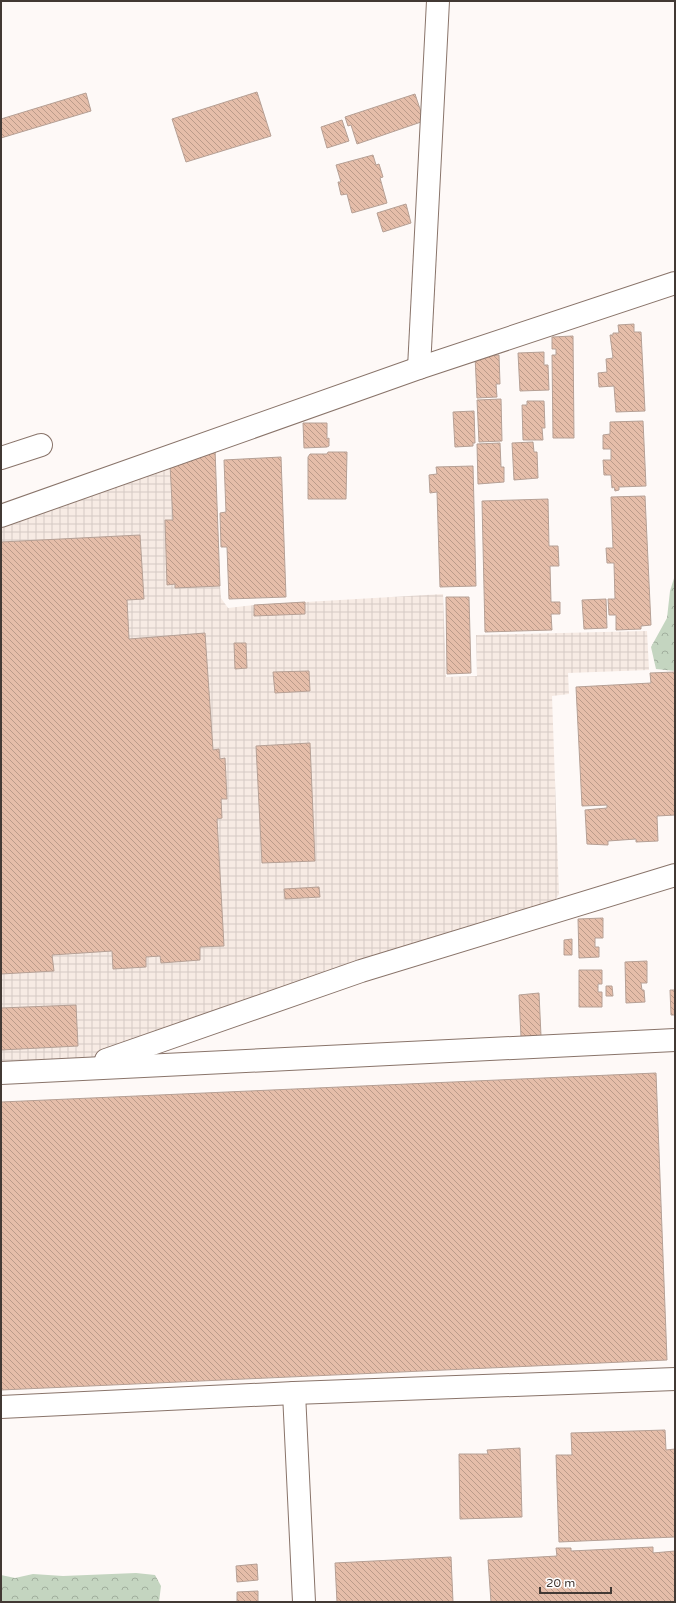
<svg xmlns="http://www.w3.org/2000/svg" width="676" height="1603" viewBox="0 0 676 1603" font-family="'Varela Round',sans-serif">
  <style>
    .industrial { fill: url(#industrial-grid) }
    .forest { fill: url(#forest-crowns) }
    .building { fill: url(#building-back-hatch); stroke: #b6a095 }
    .lines { fill: none; stroke-linecap: round; stroke-linejoin: round }
    .minor-casing { stroke: #89746a; stroke-width: 24 }
    .minor { stroke: #fff; stroke-width: 22 }
  </style>
  <defs>
    <pattern id="industrial-grid" width="8" height="8" patternUnits="userSpaceOnUse"><rect width="8" height="8" fill="#f7ebe4"/><path d="M0 4h8M4 0v8" fill="none" stroke="#d5cac4"/></pattern>
    <pattern id="forest-crowns" width="20" height="18" patternUnits="userSpaceOnUse"><rect width="20" height="18" fill="#c4d5c0"/><path d="M2 6a3 3 0 1 1 6 0M12 15a3 3 0 1 1 6 0" fill="none" stroke="#a1ae9d"/></pattern>
    <pattern id="building-back-hatch" width="6" height="6" patternUnits="userSpaceOnUse"><rect width="6" height="6" fill="#e5bda9"/><path d="M-1 5l2 2M0 0l6 6M5-1l2 2" fill="none" stroke="#bb9b8a"/></pattern>
  </defs>
  <rect width="100%" height="100%" fill="#fef9f7"/>
  <polygon class="industrial" points="215,449 220,586 221,598 228,608 254,605 443,594 446,677 477,676 476,635 647,631 649,670 568,673 569,694 552,696 559,894 554,902 82,1063 1,1067 1,524"/>
  <g class="forest">
    <polygon points="675,575 675,671 656,669 651,647 667,618 670,591"/>
    <polygon points="136,1573 155,1575 161,1586 159,1602 1,1602 1,1575 15,1578 33,1574 63,1576"/>
  </g>
  <g class="building">
    <polygon points="257,92 271,136 186,162 172,119"/>
    <polygon points="86,93 91,111 1,138 1,119"/>
    <polygon points="415,94 424,121 357,144 351,125 348,126 345,117"/>
    <polygon points="342,120 349,141 327,148 321,127"/>
    <polygon points="373,155 376,165 379,164 383,177 380,178 387,203 352,213 347,194 341,195 338,182 341,182 336,165"/>
    <polygon points="406,204 411,223 383,232 377,213"/>
    <polygon points="634,324 634,332 641,332 645,411 616,412 614,386 599,387 598,373 607,372 606,359 613,358 610,335 613,335 613,333 619,333 618,325"/>
    <polygon points="573,336 574,438 553,438 552,355 556,355 556,349 552,349 552,337"/>
    <polygon points="544,352 544,365 548,365 549,390 520,391 518,353"/>
    <polygon points="499,355 500,384 496,384 497,397 477,398 475,356"/>
    <polygon points="501,399 502,441 479,442 477,400"/>
    <polygon points="527,401 544,401 545,428 542,428 543,440 523,440 522,405 527,405"/>
    <polygon points="474,411 475,443 473,443 473,446 455,447 453,412"/>
    <polygon points="643,421 646,486 619,487 619,490 615,491 614,487 612,488 611,475 604,475 603,460 611,460 611,449 603,449 603,435 610,434 610,422"/>
    <polygon points="303,423 327,423 327,439 329,438 329,446 327,447 304,448"/>
    <polygon points="533,442 534,452 537,452 538,478 514,480 512,443"/>
    <polygon points="500,443 501,467 504,467 504,482 478,484 477,444"/>
    <polygon points="215,449 220,586 175,588 175,584 167,585 165,520 173,520 170,465"/>
    <polygon points="328,452 347,452 346,499 308,499 308,457 310,454 327,454"/>
    <polygon points="281,457 286,597 229,599 227,547 221,547 220,513 226,512 224,460"/>
    <polygon points="473,466 476,586 440,587 437,492 430,493 429,475 437,474 436,467"/>
    <polygon points="645,496 651,625 641,626 641,629 616,630 616,615 609,615 608,599 615,599 614,563 607,563 606,548 613,548 611,497"/>
    <polygon points="548,499 549,546 558,546 559,566 550,566 551,602 560,602 560,614 551,614 552,630 485,632 482,501"/>
    <polygon points="140,535 144,599 127,600 129,639 205,633 213,750 219,749 220,759 225,758 227,799 221,799 222,818 217,819 224,946 200,947 200,960 161,963 160,956 146,957 146,967 113,969 112,951 52,955 54,971 1,974 1,542"/>
    <polygon points="446,597 469,597 471,673 447,674"/>
    <polygon points="606,599 607,628 584,629 582,600"/>
    <polygon points="305,602 305,614 254,616 254,605"/>
    <polygon points="234,643 246,643 247,668 235,669"/>
    <polygon points="309,671 310,691 275,693 273,672"/>
    <polygon points="675,672 675,815 657,816 658,841 636,842 636,839 608,841 608,845 587,844 585,810 607,808 607,805 582,806 576,687 651,683 650,673"/>
    <polygon points="310,743 315,861 262,863 256,746"/>
    <polygon points="319,887 320,897 285,899 284,889"/>
    <polygon points="603,918 603,938 595,938 595,947 599,947 599,957 579,958 578,919"/>
    <polygon points="572,939 572,955 564,955 564,940"/>
    <polygon points="647,961 647,983 641,983 642,990 644,990 645,1002 626,1003 625,962"/>
    <polygon points="579,970 602,970 602,984 598,984 598,992 602,992 602,1007 579,1007"/>
    <polygon points="606,986 612,986 613,996 606,996"/>
    <polygon points="670,990 675,990 675,1015 671,1015"/>
    <polygon points="539,993 541,1036 521,1037 519,995"/>
    <polygon points="76,1005 78,1046 1,1050 1,1008"/>
    <polygon points="656,1073 667,1360 1,1390 1,1102"/>
    <polygon points="665,1430 666,1450 675,1449 675,1537 559,1542 556,1455 572,1455 571,1433"/>
    <polygon points="520,1448 522,1517 460,1519 459,1454 488,1454 487,1450"/>
    <polygon points="653,1547 653,1553 675,1551 675,1602 491,1602 488,1560 557,1556 556,1548 571,1548 571,1551"/>
    <polygon points="451,1557 453,1602 337,1602 335,1563"/>
    <polygon points="257,1564 258,1580 237,1582 236,1566"/>
    <polygon points="258,1591 258,1602 237,1602 237,1592"/>
  </g>
  <g class="lines">
    <g class="minor-casing">
      <g id="minor">
        <polyline points="419,368 438,1"/>
        <polyline points="1,458 41,445"/>
        <polyline points="1,516 419,368 675,283"/>
        <polyline points="106,1060 361,971 675,875"/>
        <polyline points="1,1073 675,1040"/>
        <polyline points="294,1393 304,1602"/>
        <polyline points="1,1407 294,1393 675,1379"/>
      </g>
    </g>
    <use href="#minor" class="minor"/>
  </g>
  <rect width="676" height="1603" fill="none" stroke="#423934" stroke-width="4"/>
  <path d="M540 1587v6h71v-6" fill="none" stroke="#423934" stroke-width="2"/>
  <text x="546" y="1587" font-size="12" fill="#423934" stroke="#ffffff" stroke-width="3" paint-order="stroke">20 m</text>
</svg>
